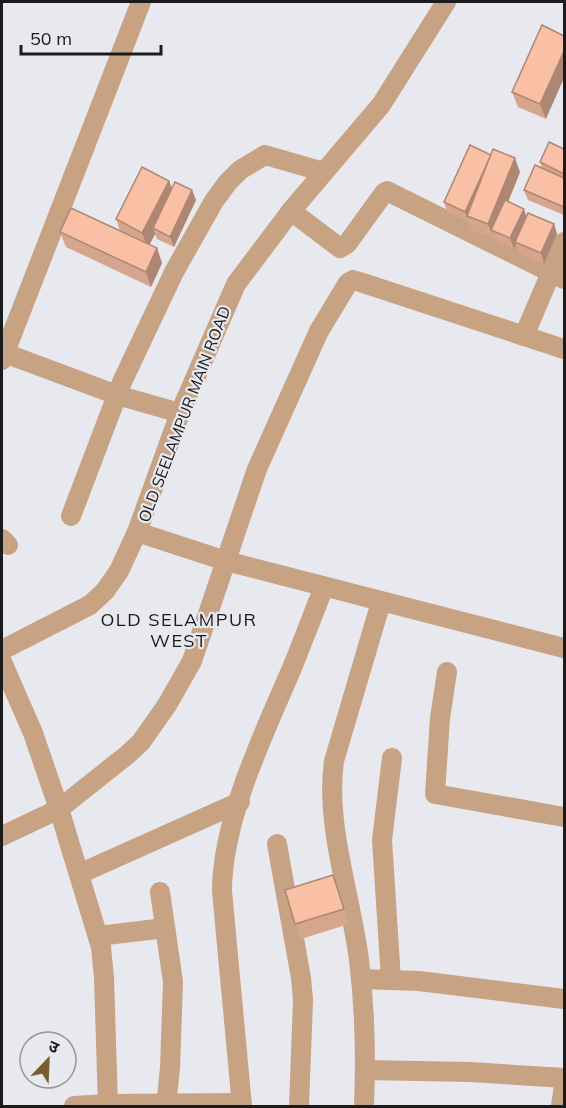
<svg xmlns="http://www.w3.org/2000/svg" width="566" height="1108" viewBox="0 0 566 1108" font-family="Mulish,'Noto Sans Devanagari',sans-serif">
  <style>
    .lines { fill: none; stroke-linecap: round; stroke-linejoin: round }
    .street { stroke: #c7a283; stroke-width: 20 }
    .wall { fill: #d6a58e }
    .shaded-wall { fill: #ae8674 }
    .building { fill: #f9c0a5; stroke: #ae8674; stroke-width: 1.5 }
    .labels { text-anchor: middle; stroke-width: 4.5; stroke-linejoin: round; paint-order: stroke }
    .street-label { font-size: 16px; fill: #1a1b1d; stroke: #e7e9ef }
    .neighbourhood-label { font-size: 18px; letter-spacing: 1.5px; fill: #1a1b1d; stroke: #e7e9ef }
  </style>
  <rect width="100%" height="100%" fill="#e7e9ef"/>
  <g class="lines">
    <g class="street">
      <polyline points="291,211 381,105 446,2"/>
      <polyline points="524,336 564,242"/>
      <polyline points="2,352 117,395 180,413"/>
      <polyline points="2,360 141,2"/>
      <polyline points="71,516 122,382 174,272 214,201 228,182 240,170 265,155 324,172"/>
      <polyline points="137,532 226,561 564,648"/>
      <polyline points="2,539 8,545"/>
      <polyline points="2,650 90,605 105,591 119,571 137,532 180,413 236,284 291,211 340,248 347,244 384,193 387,191 564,279"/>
      <polyline points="2,662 33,733 59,809 101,947 104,978 108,1106"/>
      <polyline points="447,672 440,718 435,794 564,817"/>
      <polyline points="2,836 59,809 127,755 141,742 167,705 192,661 257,469 319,331 348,283 353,280 360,282 564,349"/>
      <polyline points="277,844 301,978 303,1000 299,1106"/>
      <polyline points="79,874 240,802"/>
      <polyline points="160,892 173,982 170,1068 166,1106"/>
      <polyline points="98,936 165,928"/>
      <polyline points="361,979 419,981 564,999"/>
      <polyline points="391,980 382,840 392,758"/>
      <polyline points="365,1070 470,1072 564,1078"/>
      <polyline points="74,1106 108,1104 242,1103"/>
      <path d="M 242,1106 L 222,891 C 222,820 264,733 292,668 C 303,641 313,614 324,587"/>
      <path d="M 364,1106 C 366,1057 365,1009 359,960 C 351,896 325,825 334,761 L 381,602"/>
      <polyline points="561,1106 564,1086"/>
    </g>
  </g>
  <g class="wall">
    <polygon points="542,25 546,119 518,107 512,92"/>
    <polygon points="564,149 564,215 528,200 524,190 542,168 540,162"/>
    <polygon points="520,172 508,202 526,216 554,224 557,234 544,264 518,253 516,245 514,249 495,240 494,238 472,230 469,222 447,212 444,202"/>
    <polygon points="169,181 172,188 196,200 174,247 157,239 155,234 149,245 157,248 162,263 151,287 66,247 60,232 120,231 116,219"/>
    <polygon points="338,889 349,924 301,939 295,924"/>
  </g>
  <g class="shaded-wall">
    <polygon points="564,51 564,78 546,119 540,104"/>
    <polygon points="492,155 467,216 469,222 465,212"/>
    <polygon points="515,158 520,172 496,232 491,230 494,239 488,224"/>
    <polygon points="169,181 175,196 153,228 155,234 148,248 142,233"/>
    <polygon points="192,190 196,200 174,247 170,237"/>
    <polygon points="524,209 527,219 515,242 516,245 514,249 510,238"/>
    <polygon points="554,224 557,234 544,264 541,253"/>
    <polygon points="157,248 162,263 151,287 146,272"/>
  </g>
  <g class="building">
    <polygon points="542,25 564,36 564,51 540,104 512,92"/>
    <polygon points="549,142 564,149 564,174 540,162"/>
    <polygon points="470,145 491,155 465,212 444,202"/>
    <polygon points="493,149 515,158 488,224 467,216"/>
    <polygon points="535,165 564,178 564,207 524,190"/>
    <polygon points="142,167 169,181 142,233 116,219"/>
    <polygon points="175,182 192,190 170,237 153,228"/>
    <polygon points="505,200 524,209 510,238 491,230"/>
    <polygon points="71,208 157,248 146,272 60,232"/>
    <polygon points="528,213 554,224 541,253 515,242"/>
    <polygon points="333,875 344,909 295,924 285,890"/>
  </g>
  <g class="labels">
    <g class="street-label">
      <text transform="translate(184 414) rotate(-69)" y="6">OLD SEELAMPUR MAIN ROAD</text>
    </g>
    <g class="neighbourhood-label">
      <text x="179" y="626">OLD SELAMPUR<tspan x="179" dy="21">WEST</tspan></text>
    </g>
  </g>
  <rect width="566" height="1108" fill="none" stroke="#1a1b1d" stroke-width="6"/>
  <g transform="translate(48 1060) rotate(23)"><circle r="28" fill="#e7e9ef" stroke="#95979b" stroke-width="1.5"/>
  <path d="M0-4.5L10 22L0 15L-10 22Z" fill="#765f2f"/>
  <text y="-9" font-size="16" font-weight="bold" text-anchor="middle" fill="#1a1b1d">उ</text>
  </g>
  <path d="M21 45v9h140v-9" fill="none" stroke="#1a1b1d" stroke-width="3"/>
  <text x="30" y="45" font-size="18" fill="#1a1b1d" stroke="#e7e9ef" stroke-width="4.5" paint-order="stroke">50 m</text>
</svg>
